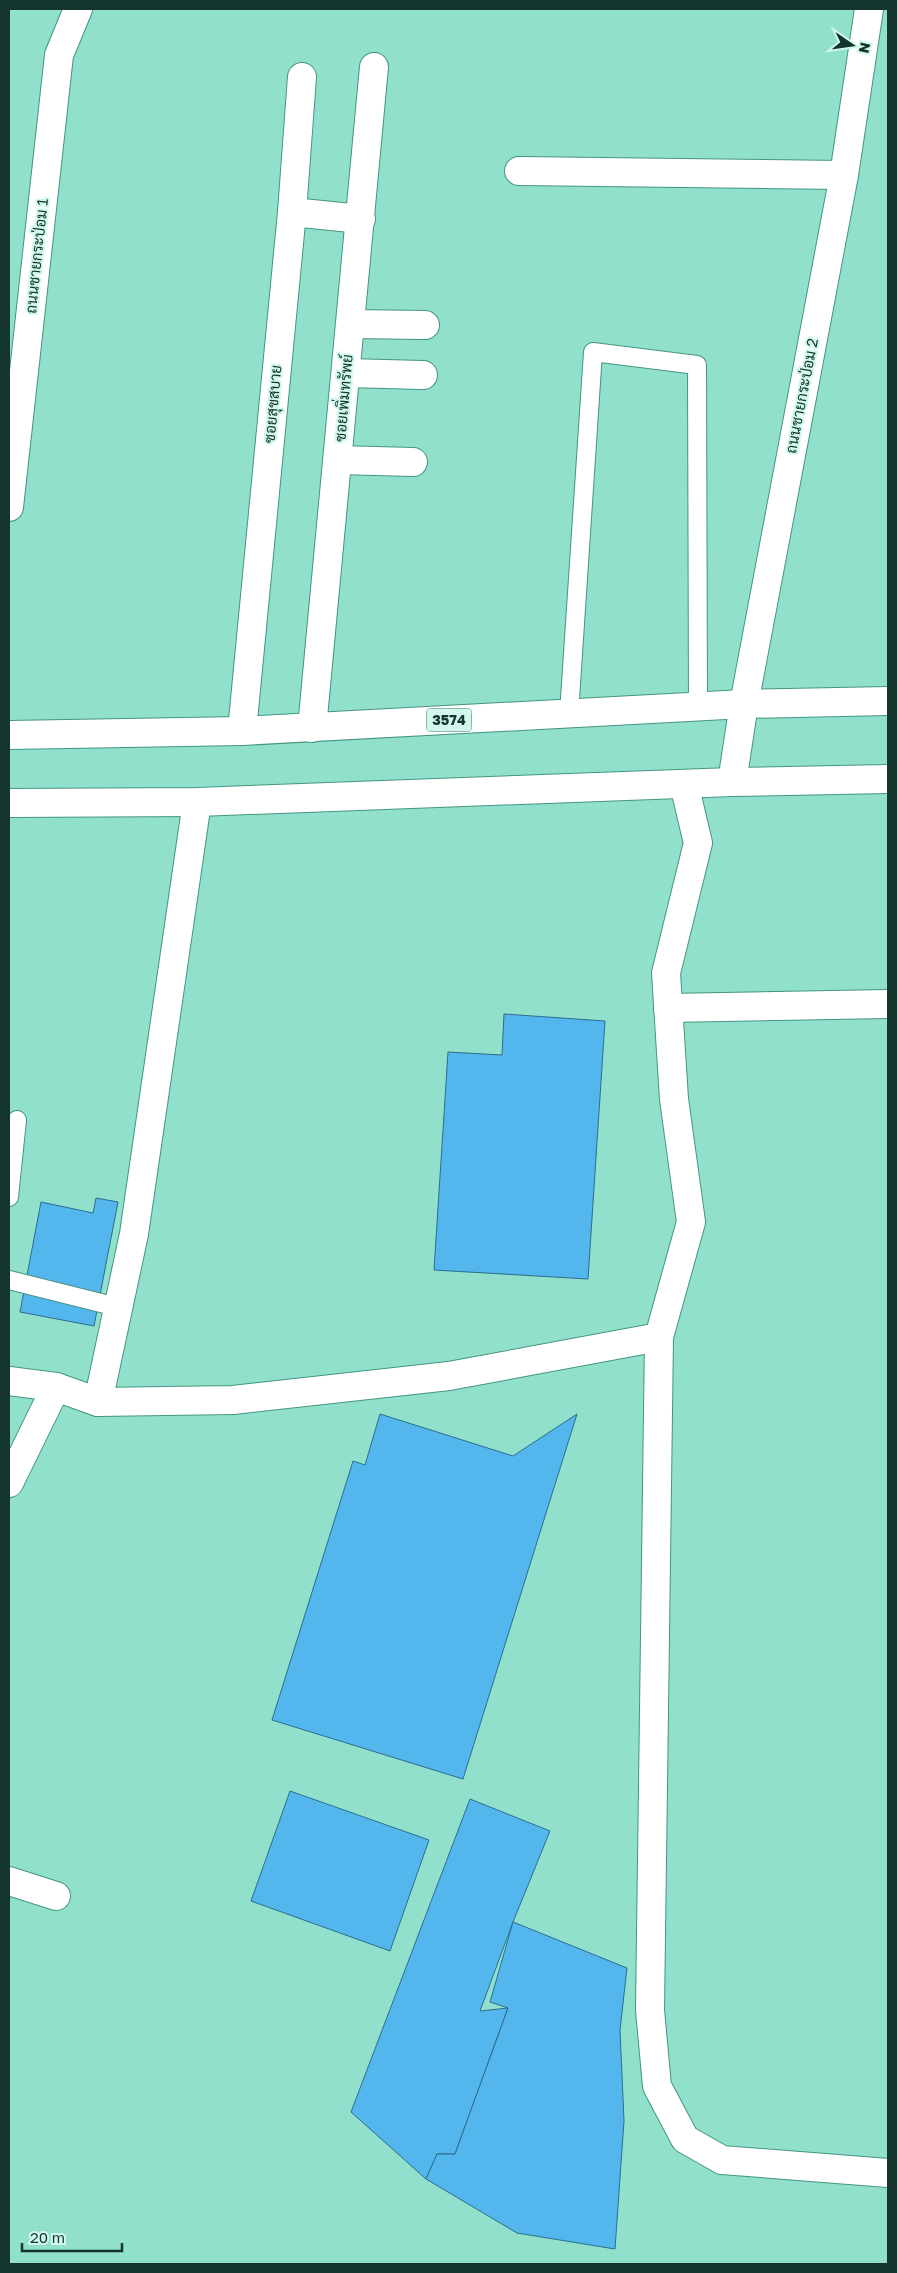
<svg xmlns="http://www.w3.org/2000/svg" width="897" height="2273" viewBox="0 0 897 2273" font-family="'Golos Text',Sarabun,sans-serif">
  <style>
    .building { fill: #53b7ed; stroke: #2d6d8f }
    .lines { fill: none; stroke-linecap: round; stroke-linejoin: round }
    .lane-casing { stroke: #459582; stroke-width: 20 }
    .street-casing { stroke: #459582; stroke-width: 30 }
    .primary-casing { stroke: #459582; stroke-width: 30 }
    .lane { stroke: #fff; stroke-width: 18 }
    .street { stroke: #fff; stroke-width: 28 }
    .primary { stroke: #fff; stroke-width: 28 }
    .labels { text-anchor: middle; stroke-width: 4.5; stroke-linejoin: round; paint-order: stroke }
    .shield { fill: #d2f8ed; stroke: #4c7067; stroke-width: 1 }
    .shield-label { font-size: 14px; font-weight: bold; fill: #13352d }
    .street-label { font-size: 15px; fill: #13352d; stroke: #d2f8ed }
  </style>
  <rect width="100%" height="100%" fill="#90e0cb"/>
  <g class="building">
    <polygon points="504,1014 605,1021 588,1279 434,1270 448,1052 502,1055"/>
    <polygon points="96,1198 118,1202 94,1326 20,1312 41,1202 93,1213"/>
    <polygon points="380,1414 513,1456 577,1414 463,1779 272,1720 353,1461 365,1465"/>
    <polygon points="290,1791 429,1840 390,1951 251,1901"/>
    <polygon points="470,1799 550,1831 513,1922 480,2011 508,2008 455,2154 437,2154 426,2179 351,2112"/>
    <polygon points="513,1922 627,1968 620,2030 624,2121 615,2249 517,2233 426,2179 437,2154 455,2154 508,2008 490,2002"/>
  </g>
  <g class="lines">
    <g class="lane-casing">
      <g id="lane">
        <polyline points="569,714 593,352 697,365 698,707"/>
        <polyline points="9,1197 17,1120"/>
        <polyline points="9,1280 117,1307"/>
      </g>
    </g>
    <g class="street-casing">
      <g id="street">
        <polyline points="519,171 844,175"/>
        <polyline points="292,212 361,219"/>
        <polyline points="351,324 425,325"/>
        <polyline points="346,373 423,375"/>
        <polyline points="338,460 413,462"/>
        <polyline points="9,507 59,55 78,9"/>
        <polyline points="312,728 374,67"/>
        <polyline points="242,731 292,212 302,77"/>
        <polyline points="732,782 744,704 844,175 869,9"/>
        <polyline points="668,1008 888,1004"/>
        <polyline points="659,1337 650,2010 657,2086 685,2139 722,2160 888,2173"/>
        <polyline points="9,1381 56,1387 98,1402 233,1400 449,1376 659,1337 691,1222 674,1099 666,973 698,843 684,784"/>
        <polyline points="98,1402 134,1234 197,802"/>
        <polyline points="9,1483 56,1387"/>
        <polyline points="9,1881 56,1896"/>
      </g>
    </g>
    <g class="primary-casing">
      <g id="primary">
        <polyline points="9,735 242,731 744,704 888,701"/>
        <polyline points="9,803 197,802 732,782 888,779"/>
      </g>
    </g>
    <use href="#lane" class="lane"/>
    <use href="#street" class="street"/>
    <use href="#primary" class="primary"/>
  </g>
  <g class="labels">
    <rect class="shield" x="426.5" y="708.5" width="45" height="23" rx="4"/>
    <g class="shield-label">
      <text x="449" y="725">3574</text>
    </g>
    <g class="street-label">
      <text transform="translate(37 256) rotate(-84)" y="5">ถนนชายกระป่อม 1</text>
      <text transform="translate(802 396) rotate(-79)" y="5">ถนนชายกระป่อม 2</text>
      <text transform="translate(344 398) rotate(-85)" y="5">ซอยเพิ่มทรัพย์</text>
      <text transform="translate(273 404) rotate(-85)" y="5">ซอยสุขสบาย</text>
    </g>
  </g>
  <rect width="897" height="2273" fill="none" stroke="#13352d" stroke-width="20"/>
  <g transform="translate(852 45) rotate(103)" stroke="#d2f8ed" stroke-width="4" paint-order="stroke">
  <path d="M0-4L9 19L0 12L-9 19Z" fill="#13352d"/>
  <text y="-8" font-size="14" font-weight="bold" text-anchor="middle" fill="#13352d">N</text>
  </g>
  <path d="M22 2243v8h100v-8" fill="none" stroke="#13352d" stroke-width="2.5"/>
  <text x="30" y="2243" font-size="15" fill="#13352d" stroke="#d2f8ed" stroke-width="4" paint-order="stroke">20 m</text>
</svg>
